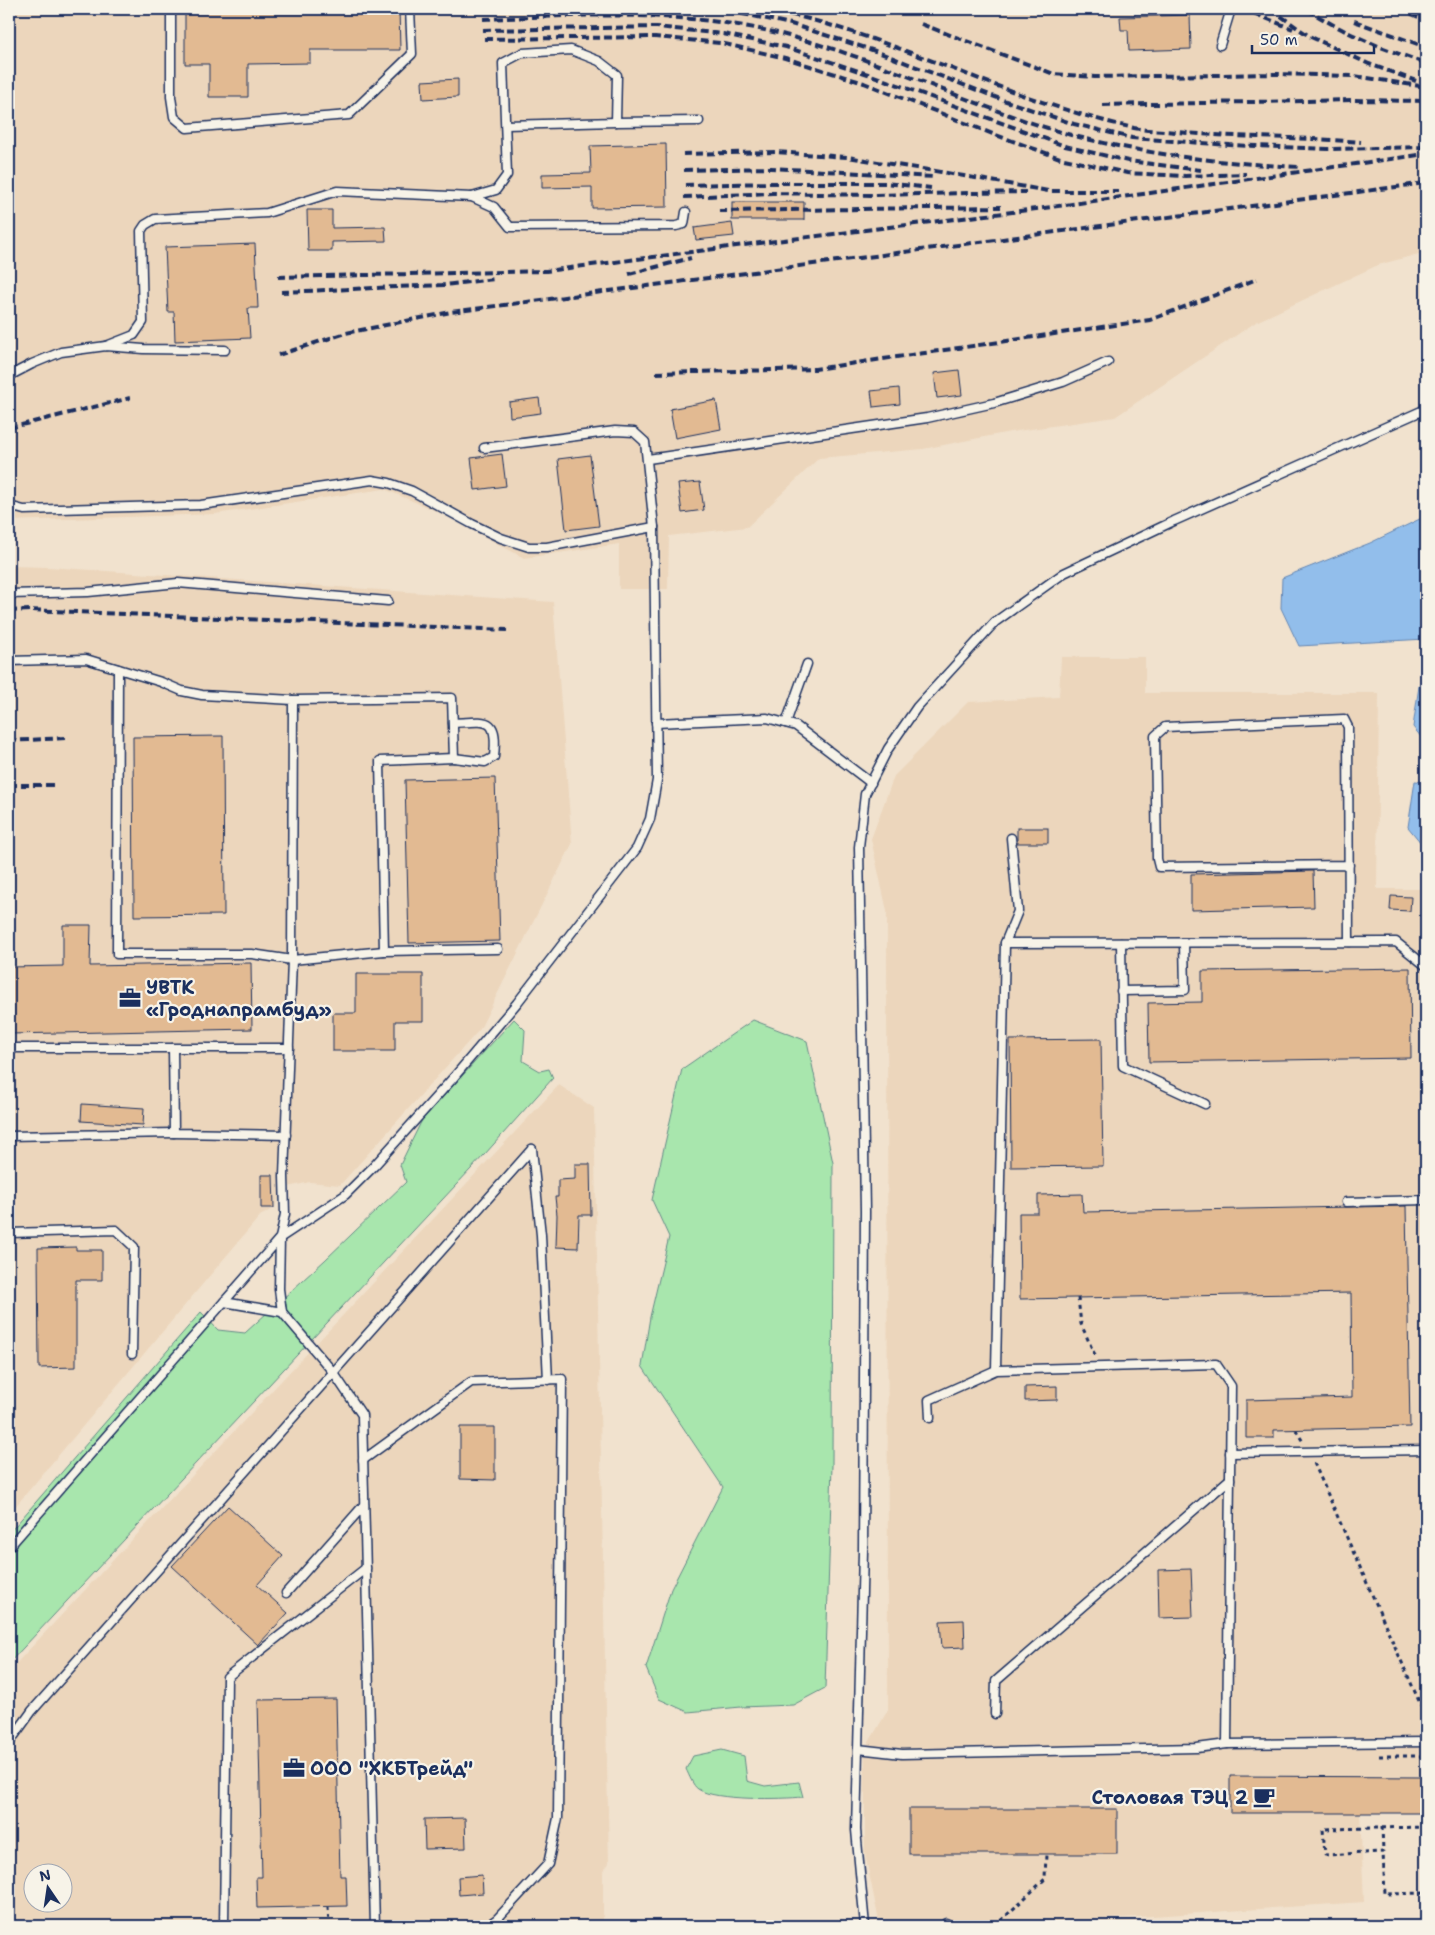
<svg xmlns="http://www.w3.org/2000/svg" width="1435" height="1935" viewBox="0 0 1435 1935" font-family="'Shantell Sans',sans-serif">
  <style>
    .built { fill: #ecd6bc; fill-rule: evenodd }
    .green { fill: #a8e6ad; stroke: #628a86 }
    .water { fill: #92beeb; stroke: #6285b3 }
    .building { fill: #e2ba92; stroke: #1b2f5e }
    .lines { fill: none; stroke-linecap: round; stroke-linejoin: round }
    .lane-casing { stroke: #1b2f5e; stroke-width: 11 }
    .path { stroke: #1b2f5e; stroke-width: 3; stroke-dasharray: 4 4; stroke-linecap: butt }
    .lane { stroke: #f7f3e8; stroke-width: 8 }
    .rail { stroke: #1b2f5e; stroke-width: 4; stroke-dasharray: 8 4; stroke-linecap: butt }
    .labels { text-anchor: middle; stroke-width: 4.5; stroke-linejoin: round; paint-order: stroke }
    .poi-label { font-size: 19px; font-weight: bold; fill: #1b2f5e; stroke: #f7f3e8; text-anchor: start }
  </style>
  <rect width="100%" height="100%" fill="#f1e2ce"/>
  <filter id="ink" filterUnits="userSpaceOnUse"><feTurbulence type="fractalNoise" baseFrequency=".02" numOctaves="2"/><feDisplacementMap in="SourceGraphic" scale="10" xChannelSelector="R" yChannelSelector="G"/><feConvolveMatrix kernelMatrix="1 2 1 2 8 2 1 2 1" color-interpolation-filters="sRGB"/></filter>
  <g filter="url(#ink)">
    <g class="built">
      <polygon points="9,9 1426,9 1426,252 1378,265 1256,322 1115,417 1010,432 923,449 819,458 747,527 669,536 668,589 619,589 619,544 524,558 443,514 384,489 215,514 9,521"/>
      <polygon points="9,566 48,567 553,602 572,844 480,1029 340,1185 310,1182 284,1188 274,1208 260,1216 9,1514"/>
      <polygon points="1061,657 1145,657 1145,693 1379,693 1377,889 1426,889 1426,1813 1360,1813 1364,1902 1092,1920 1092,1926 880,1926 865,1854 865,1749 888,1710 887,911 871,839 894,776 968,702 1059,697"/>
      <path d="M 559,1085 L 594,1108 L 609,1863 L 603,1872 L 603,1926 L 9,1926 L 9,1671 ZM 32,1872 L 62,1872 L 62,1902 L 32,1902 Z"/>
    </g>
    <g class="green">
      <polygon points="514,1019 525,1030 523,1061 540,1071 549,1069 553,1078 485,1154 9,1663 9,1533 201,1312 218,1330 245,1333 325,1260 406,1182 400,1165 422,1120"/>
      <polygon points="753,1020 807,1041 833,1163 832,1465 825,1688 793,1705 741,1707 688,1712 659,1699 646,1668 671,1589 723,1487 642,1366 650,1317 669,1237 652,1200 682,1069"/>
      <path d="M 722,1750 L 744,1756 L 747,1781 L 765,1786 L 799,1782 L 803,1797 C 783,1799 714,1801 698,1789 C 693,1786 689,1775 686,1769 L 693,1756 Z"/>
    </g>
    <g class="water">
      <polygon points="1426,516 1426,639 1299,646 1281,608 1282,578 1370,543"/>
      <polygon points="1426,682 1426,743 1413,727 1419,686"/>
      <polygon points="1415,781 1426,782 1426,849 1408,827"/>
    </g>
    <g class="building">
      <polygon points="185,9 399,9 400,50 310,50 310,63 248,64 248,97 209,97 209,64 185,64"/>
      <polygon points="1190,15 1191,49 1129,51 1128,30 1121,30 1120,17"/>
      <polygon points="458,79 458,97 423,99 422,81"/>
      <polygon points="666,144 667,207 592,208 592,187 542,188 542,174 591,173 590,146"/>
      <rect x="732" y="202" width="72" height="18"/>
      <polygon points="307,210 332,210 332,228 385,227 386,241 332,242 332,251 308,251"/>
      <polygon points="732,223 734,236 696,240 694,228"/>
      <polygon points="255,244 258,308 248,308 250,338 175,341 174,312 168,312 165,247"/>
      <polygon points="959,370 962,395 937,398 934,373"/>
      <polygon points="899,388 900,404 873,407 871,391"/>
      <polygon points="539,398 541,413 510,417 509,402"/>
      <polygon points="716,400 721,429 675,438 670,409"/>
      <polygon points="502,454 506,486 475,490 471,458"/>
      <polygon points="590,455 599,526 566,530 558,459"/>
      <polygon points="700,482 704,510 682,513 678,484"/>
      <polygon points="223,736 224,915 134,916 133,737"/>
      <polygon points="495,778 500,941 409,943 405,780"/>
      <rect x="1017" y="828" width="31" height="15"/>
      <polygon points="1313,871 1314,907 1191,910 1191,874"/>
      <polygon points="1391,896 1411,897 1410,911 1390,910"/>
      <polygon points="63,925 91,925 90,966 251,963 252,1029 9,1034 9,967 63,966"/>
      <polygon points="1410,968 1411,1058 1149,1062 1148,1003 1202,1002 1202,971"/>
      <polygon points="356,974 423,974 423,1021 395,1021 395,1051 333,1051 333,1013 356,1013"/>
      <polygon points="1101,1039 1103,1166 1011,1167 1010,1040"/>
      <polygon points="82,1104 144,1108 143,1125 81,1121"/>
      <polygon points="575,1164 590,1164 591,1215 579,1215 578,1248 556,1247 557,1215 555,1197 558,1197 558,1180 575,1179"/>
      <polygon points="261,1175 273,1175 274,1208 261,1208"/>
      <polygon points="1082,1194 1083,1212 1406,1206 1410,1427 1274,1430 1274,1438 1246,1438 1246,1400 1352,1397 1351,1293 1020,1299 1019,1213 1038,1213 1038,1195"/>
      <polygon points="76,1247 76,1250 102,1250 102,1280 76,1280 76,1367 39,1368 38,1248"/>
      <polygon points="1057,1386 1057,1400 1025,1401 1025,1387"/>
      <polygon points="460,1427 495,1427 495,1480 460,1479"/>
      <polygon points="228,1506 283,1556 257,1585 288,1613 258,1645 172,1566"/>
      <polygon points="1191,1569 1193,1617 1159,1618 1158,1570"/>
      <polygon points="964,1620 965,1647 942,1648 940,1621"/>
      <polygon points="336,1699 340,1876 346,1876 347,1906 257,1908 256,1877 262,1877 258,1700"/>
      <polygon points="1230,1776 1422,1777 1422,1783 1426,1783 1426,1813 1230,1813"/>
      <rect x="909" y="1809" width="208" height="45"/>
      <polygon points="465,1818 466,1848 425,1849 424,1819"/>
      <polygon points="482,1875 483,1893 459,1895 458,1877"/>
    </g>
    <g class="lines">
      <g class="lane-casing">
        <g id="lane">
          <polyline points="171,9 171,97 174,117 187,128 349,115 412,54 410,9"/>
          <polyline points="1220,45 1231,9"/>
          <polyline points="506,125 616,122"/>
          <polyline points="472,197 496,190 507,175 503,63 522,53 571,50 599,61 617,75 616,122 699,121"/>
          <polyline points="106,346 134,335 143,322 141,231 145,225 155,219 267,213 337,191 472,197 494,207 510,227 676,226 684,224 686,212"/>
          <polyline points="9,376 32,364 61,352 106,346 143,349 225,350"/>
          <polyline points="648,459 927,418 994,403 1063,382 1108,362"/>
          <polyline points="9,506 24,510 201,505 372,480 389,483 412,491 472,524 501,538 529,547 547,547 654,527"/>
          <polyline points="9,594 88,592 178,583 388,601"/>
          <polyline points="9,661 86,659 161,682 182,691 202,695 293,700 292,960 284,1176 285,1214 280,1238 279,1289 282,1312 333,1372 362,1415 375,1926"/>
          <polyline points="118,669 117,954 252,954 292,960 384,951 498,949"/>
          <polyline points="293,700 452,698 454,758 380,761 384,951"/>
          <path d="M 453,723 C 488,721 498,716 494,757 L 485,762 L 454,758"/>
          <polyline points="656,723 767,718 796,726 871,783"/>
          <polyline points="786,723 807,664"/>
          <polyline points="1349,865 1159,867 1157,859 1155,736 1165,727 1344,719 1348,727 1349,942"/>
          <polyline points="1005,943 1018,911 1011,838"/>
          <polyline points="1121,943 1123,1066 1205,1104"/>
          <polyline points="1121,991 1185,990 1184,943"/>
          <polyline points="9,1048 289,1048"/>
          <polyline points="173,1048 174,1133 286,1135"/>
          <polyline points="9,1136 174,1133"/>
          <polyline points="532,1149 541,1235 548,1380"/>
          <polyline points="1346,1202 1426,1200"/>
          <polyline points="9,1233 116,1230 134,1247 132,1354"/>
          <polyline points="224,1302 282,1312"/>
          <polyline points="930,1418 929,1400 996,1370"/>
          <polyline points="1230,1453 1426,1450"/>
          <polyline points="363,1460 471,1382 562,1379 558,1818 548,1864 497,1919 487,1926"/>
          <polyline points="9,1547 280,1238 345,1195 374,1166 454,1077 517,1003 637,848 650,819 657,780 654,527 645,442 634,432 615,431 484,448"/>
          <polyline points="286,1593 364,1505"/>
          <polyline points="995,1714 996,1681 1230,1479"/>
          <polyline points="9,1743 32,1711 532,1149"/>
          <polyline points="1227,1744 1231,1386 1216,1364 996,1370 1005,943 1396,942 1426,966"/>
          <polyline points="858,1749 902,1754 1197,1748 1227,1744 1426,1742"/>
          <polyline points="946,1923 946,1926"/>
          <polyline points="224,1926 227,1677 366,1568"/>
          <polyline points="865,1926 856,1830 863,1551 865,1211 859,847 865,794 888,749 917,707 995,622 1064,573 1174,521 1426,409"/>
        </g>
      </g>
      <g class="path">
        <polyline points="1078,1298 1081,1324 1094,1353 1097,1356"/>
        <polyline points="1296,1430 1303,1442"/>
        <polyline points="1314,1463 1426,1717"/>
        <polyline points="1379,1756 1426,1756"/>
        <polyline points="1382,1827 1383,1851"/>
        <polyline points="1426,1827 1323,1829 1325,1855 1383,1852 1385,1894 1426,1893"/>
        <polyline points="328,1907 329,1926"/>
        <polyline points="995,1926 1045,1879 1046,1854"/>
      </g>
      <use href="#lane" class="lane"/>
      <g class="rail">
        <polyline points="504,9 513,9"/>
        <polyline points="706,9 724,10 791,24 875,51 1003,100 1074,124 1132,138 1230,145 1328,149 1426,147"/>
        <path d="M 767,9 C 894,35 1008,101 1134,128 C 1151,131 1170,131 1187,133 C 1245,138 1303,137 1361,142"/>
        <polyline points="1243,9 1293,29"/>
        <polyline points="1271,9 1309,36 1369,64 1416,81"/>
        <path d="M 1307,9 C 1343,33 1385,50 1426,63"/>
        <polyline points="1400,9 1426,20"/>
        <path d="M 483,19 C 586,15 689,9 789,36 C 885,61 975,108 1071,135 C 1146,155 1222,163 1300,167"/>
        <polyline points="1354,21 1426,47"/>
        <polyline points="921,24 1054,74 1095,77 1277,74 1354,76 1426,87"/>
        <polyline points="483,30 657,27 723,34 786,47 868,74 1065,146 1128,161 1201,170"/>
        <polyline points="484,39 655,37 721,43 785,58 864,83 993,134 1060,158 1127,173 1185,176 1246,174"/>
        <polyline points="1103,105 1352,100 1426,101"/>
        <polyline points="683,154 775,152 847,157 941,172 1048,191 1118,191"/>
        <polyline points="684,170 771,168 934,177"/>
        <polyline points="685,185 771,183 885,183 931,188"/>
        <polyline points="684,197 772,193 870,195 1026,192"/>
        <polyline points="719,211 1001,207"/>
        <polyline points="629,274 691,258"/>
        <polyline points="278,277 546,271 752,244 1044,208 1426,154"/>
        <polyline points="281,292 444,285 494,279"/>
        <polyline points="278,355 346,333 451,312 1426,183"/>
        <polyline points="656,373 815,369 1150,320 1257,279"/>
        <polyline points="9,428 130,398"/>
        <polyline points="9,611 30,610 507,630"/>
        <polyline points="9,741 65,738"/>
        <polyline points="9,785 57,785"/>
      </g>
    </g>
  </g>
  <defs>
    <g id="office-bare" transform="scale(1.725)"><path d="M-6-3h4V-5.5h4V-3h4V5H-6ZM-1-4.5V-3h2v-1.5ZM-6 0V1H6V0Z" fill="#1b2f5e" stroke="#f7f3e8" stroke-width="2.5" paint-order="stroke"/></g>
    <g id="cafe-bare" transform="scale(1.725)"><path d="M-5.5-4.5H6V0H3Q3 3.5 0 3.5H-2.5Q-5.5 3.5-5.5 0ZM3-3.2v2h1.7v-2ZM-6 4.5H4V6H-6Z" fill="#1b2f5e" stroke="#f7f3e8" stroke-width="2.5" paint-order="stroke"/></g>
  </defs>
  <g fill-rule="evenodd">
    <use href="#office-bare" x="130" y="998"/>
    <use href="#office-bare" x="294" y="1768"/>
    <use href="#cafe-bare" x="1264" y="1797"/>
  </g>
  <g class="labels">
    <g class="poi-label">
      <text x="146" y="994">УВТК<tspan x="146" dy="22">«Гроднапрамбуд»</tspan></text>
      <text x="310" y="1775">ООО "ХКБТрейд"</text>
      <text x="1248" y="1804" text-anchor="end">Столовая ТЭЦ 2</text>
    </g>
  </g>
  <rect width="1435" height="1935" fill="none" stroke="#f7f3e8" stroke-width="30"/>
  <rect x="15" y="15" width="1405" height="1905" fill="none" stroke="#1b2f5e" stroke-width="2" filter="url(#ink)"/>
  <g transform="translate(48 1888) rotate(347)"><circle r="24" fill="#f7f3e8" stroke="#9fa5b1"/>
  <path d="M0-4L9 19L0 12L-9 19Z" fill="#1b2f5e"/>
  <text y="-8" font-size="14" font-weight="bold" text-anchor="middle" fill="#1b2f5e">N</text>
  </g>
  <path d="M1252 45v8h122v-8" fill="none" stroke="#1b2f5e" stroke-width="2.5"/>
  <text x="1260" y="45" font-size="15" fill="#1b2f5e" stroke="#f7f3e8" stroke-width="4" paint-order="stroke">50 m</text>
</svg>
